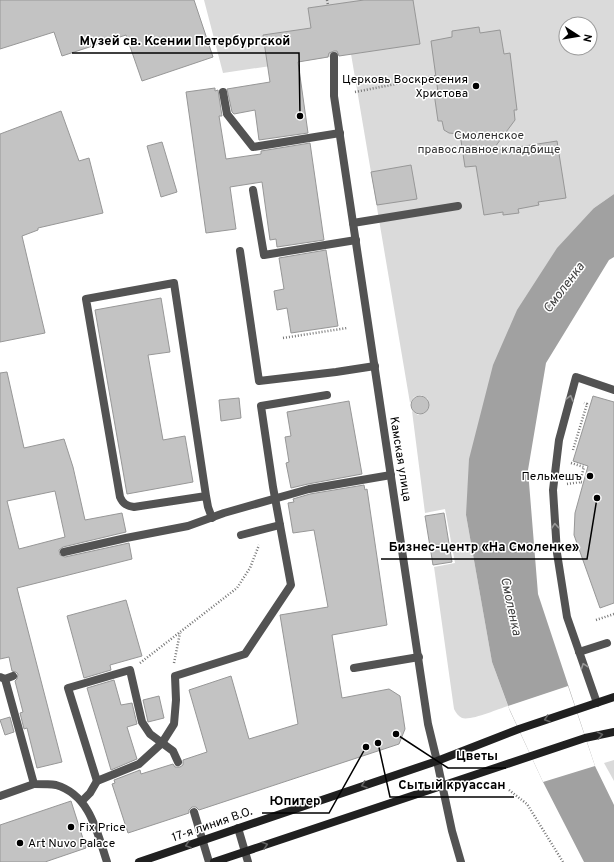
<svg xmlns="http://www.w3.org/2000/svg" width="614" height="862" viewBox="0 0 614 862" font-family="Overpass,sans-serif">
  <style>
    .green { fill: #dadada; fill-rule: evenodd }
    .water { fill: #a1a1a1 }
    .pier { fill: #fff }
    .building { fill: #c3c3c3; stroke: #979797; fill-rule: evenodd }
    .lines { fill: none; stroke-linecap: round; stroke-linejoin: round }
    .path { stroke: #757575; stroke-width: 2.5; stroke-dasharray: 1 2; stroke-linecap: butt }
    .service { stroke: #535353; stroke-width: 8 }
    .minor { stroke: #535353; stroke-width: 8 }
    .tertiary { stroke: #535353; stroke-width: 8 }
    .secondary { stroke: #202020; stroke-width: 8 }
    .oneway { stroke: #989898 }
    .oneway2 { stroke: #636363 }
    .poi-dot { fill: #000; stroke: #fff; stroke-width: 1.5 }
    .labels { text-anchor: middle; stroke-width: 3; stroke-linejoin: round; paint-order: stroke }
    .poi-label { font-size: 12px; fill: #000; stroke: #fff; text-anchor: end }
    .park-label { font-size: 12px; fill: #313131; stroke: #fff }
    .street-label { font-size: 12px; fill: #000; stroke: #fff }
    .water-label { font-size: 13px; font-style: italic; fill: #424242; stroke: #fff }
    .leader { fill: none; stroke: #000; stroke-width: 1.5 }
    .callout-dot { fill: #000; stroke: #fff; stroke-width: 1.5 }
    .callout-label { font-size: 13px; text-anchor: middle; font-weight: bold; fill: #000; stroke: #fff; stroke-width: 3; stroke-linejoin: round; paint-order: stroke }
  </style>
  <rect width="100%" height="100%" fill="#fff"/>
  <g class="green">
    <path d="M 204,0 L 614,0 L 614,194 L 594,208 L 466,515 L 492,662 L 508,706 C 498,709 471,721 462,718 C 458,716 456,713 454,709 L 434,567 L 455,563 L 445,509 L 425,513 L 412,411 L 418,415 L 425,413 L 429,407 L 428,399 L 421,395 L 414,397 L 410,403 L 351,54 L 223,73 ZM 566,24 L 590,24 L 590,48 L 566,48 Z"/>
    <polygon points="614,760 614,781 604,763"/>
  </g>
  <polygon class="water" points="614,194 614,257 609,260 546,363 528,470 538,594 595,766 614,805 614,862 584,862 543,782 510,711 492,662 466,515 469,459 493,365 517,310 557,248 594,208"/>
  <polygon class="pier" points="568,686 595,766 543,782 508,706"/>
  <g class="building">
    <polygon points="0,0 194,0 213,57 142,81 126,35 62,56 54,32 0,49"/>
    <polygon points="364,0 413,0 420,44 339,56 337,51 334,51 329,53 328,57 298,62 308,133 259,140 255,110 234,114 232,112 227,89 270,82 263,35 311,28 308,8"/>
    <polygon points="479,27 480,33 500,30 504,54 510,53 517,110 514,110 515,120 492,151 557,141 566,198 538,202 539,205 518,209 519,213 503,215 503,212 484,215 476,166 465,167 460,134 449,133 444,130 442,121 438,121 434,93 438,92 431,41 452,37 452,31"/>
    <polygon points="215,88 215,91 218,90 222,116 219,116 226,159 261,154 261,151 310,143 324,240 277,247 276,239 270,240 262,182 230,187 236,229 206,233 186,92"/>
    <polygon points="61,111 79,161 89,158 103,213 38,228 38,230 22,236 45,333 0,342 0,134"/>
    <polygon points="162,142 177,192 161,197 147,146"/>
    <polygon points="411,165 417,199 377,205 371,172"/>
    <polygon points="326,250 338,326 291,333 287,308 277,310 274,291 284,289 279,258"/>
    <polygon points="161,298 170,352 148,355 163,440 185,436 193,482 127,494 95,310"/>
    <path d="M 7,372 L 24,448 L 64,439 L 73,467 L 85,520 L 122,513 L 126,532 L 63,547 L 59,550 L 60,555 L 65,557 L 129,543 L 132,559 L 17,588 L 62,762 L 37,768 L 27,728 L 24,729 L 20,713 L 23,712 L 15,681 L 17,679 L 18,674 L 16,672 L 12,671 L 9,657 L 0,659 L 0,373 ZM 55,491 L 65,537 L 19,549 L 7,501 Z"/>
    <circle cx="420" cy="405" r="9"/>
    <polygon points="593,396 614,402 614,603 600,608 574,535 575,513 588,466 573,461"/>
    <polygon points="239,398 241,418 221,421 219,400"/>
    <polygon points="349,401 362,474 308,484 291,488 286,463 289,462 285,437 291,436 287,412"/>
    <polygon points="364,485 365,490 367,489 387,625 332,635 342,698 389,689 400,696 405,729 399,744 199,810 196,807 192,807 189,810 189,813 128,833 112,784 115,783 114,780 140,770 141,774 173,764 175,767 180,767 183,765 183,760 207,752 189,690 231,676 249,739 298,724 280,615 328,607 314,530 293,533 288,503 294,502 293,499 310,494"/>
    <polygon points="444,513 452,562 433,565 425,516"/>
    <polygon points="126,600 142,656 110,665 111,670 84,678 67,616"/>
    <polygon points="114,680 121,705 132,703 137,724 127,727 137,759 111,770 87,688"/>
    <polygon points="159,696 164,718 148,722 143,700"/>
    <polygon points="10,717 14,732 5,735 0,720"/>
    <polygon points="71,801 86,848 45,862 0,862 0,825"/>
  </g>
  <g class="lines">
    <g class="path">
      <polyline points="327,0 328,5"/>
      <polyline points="355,92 436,76"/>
      <polyline points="283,338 347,328"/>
      <polyline points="573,450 587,404 584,403"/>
      <polyline points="571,463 584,467 580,482 583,483"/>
      <polyline points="567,484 580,482"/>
      <polyline points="596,620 614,614"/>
      <polyline points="140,663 237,588 250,568 259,545"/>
      <polyline points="174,663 180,633"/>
      <polyline points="509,790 527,804 563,862"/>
    </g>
    <g class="service">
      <polyline points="223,92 227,114 253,147 340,133"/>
      <polyline points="253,190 264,255 356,240"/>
      <polyline points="353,223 458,206"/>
      <polyline points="240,251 259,381 336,372 375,366"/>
      <path d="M 206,496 L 134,507 C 127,506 123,504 120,497 L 86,299 L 174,283 L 206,496 L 208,507 L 212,518"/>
      <polyline points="241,535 280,525"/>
      <polyline points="64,552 126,538 188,526 224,513 309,489 391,475"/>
      <polyline points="579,652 607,643"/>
      <polyline points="354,668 419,657"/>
      <path d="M 0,677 L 5,679 L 34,784 C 41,784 50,784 56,785 C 90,795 97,832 107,862"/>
      <polyline points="5,679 13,676"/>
      <polyline points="597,703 567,617 557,553 553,490 559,440 576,377 614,390"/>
      <polyline points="97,781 68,688 130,670 142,722 150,734 173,751 178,762"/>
      <polyline points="0,796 34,784"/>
      <polyline points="82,801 90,793 97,781 139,764 162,743 174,724 176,700 175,676 245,654 291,585 273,487 261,406 327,395"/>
      <polyline points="194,812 209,862"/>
      <polyline points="238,828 248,862"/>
    </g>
    <polyline class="minor" points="334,56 334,96 428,724 437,761"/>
    <polyline class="tertiary" points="437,761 452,831 461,862"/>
    <g class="secondary">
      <polyline points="139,862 437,761 519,729 614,697"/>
      <polyline points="214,862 585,738 614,732"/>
    </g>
  </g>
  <defs><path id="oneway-chevron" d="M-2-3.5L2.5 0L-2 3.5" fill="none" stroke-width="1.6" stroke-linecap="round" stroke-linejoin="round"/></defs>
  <g class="oneway">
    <use href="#oneway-chevron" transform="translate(570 398) rotate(-75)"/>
    <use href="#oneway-chevron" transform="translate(555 526) rotate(-94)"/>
    <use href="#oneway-chevron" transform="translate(584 666) rotate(-109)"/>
  </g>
  <g class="oneway2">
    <use href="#oneway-chevron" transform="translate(547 719) rotate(162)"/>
    <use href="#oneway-chevron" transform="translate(600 735) rotate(-11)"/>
    <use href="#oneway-chevron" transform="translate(364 785) rotate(161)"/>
    <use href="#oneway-chevron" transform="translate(188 845) rotate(161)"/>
    <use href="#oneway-chevron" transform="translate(265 845) rotate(-18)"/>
  </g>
  <g class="poi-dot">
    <circle cx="476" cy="86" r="4"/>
    <circle cx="590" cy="476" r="4"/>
    <circle cx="71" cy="827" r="4"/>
    <circle cx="20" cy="843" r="4"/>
  </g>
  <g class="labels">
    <g class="poi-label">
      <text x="468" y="83">Церковь Воскресения<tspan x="468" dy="14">Христова</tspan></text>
      <text x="582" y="480">Пельмешъ</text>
      <text x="79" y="831" text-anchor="start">Fix Price</text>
      <text x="28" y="847" text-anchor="start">Art Nuvo Palace</text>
    </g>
    <g class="park-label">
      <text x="489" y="139">Смоленское<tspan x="489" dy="14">православное кладбище</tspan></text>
    </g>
    <g class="street-label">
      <text transform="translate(401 459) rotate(81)" y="4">Камская улица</text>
      <text transform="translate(212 824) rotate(-19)" y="4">17-я линия В.О.</text>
    </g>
    <g class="water-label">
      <text transform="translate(563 287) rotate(-53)" y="5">Смоленка</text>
      <text transform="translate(512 606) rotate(78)" y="5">Смоленка</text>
    </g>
  </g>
  <path class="leader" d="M300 116L299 53H72M597 498L587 559H381M396 734L448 768H506M378 743L390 797H514M366 747L329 813H262"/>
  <g class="callout-dot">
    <circle cx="300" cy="116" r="4"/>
    <circle cx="597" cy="498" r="4"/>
    <circle cx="396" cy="734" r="4"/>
    <circle cx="378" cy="743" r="4"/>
    <circle cx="366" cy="747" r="4"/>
  </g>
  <g class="callout-label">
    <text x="185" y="45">Музей св. Ксении Петербургской</text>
    <text x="484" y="551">Бизнес-центр «На Смоленке»</text>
    <text x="477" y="760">Цветы</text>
    <text x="452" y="789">Сытый круассан</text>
    <text x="295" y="805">Юпитер</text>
  </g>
  <g transform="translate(578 36) rotate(102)"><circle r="19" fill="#ffffff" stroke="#999999"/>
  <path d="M0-3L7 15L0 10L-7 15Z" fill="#000000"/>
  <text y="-6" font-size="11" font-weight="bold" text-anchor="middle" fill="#000000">N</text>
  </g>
</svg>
